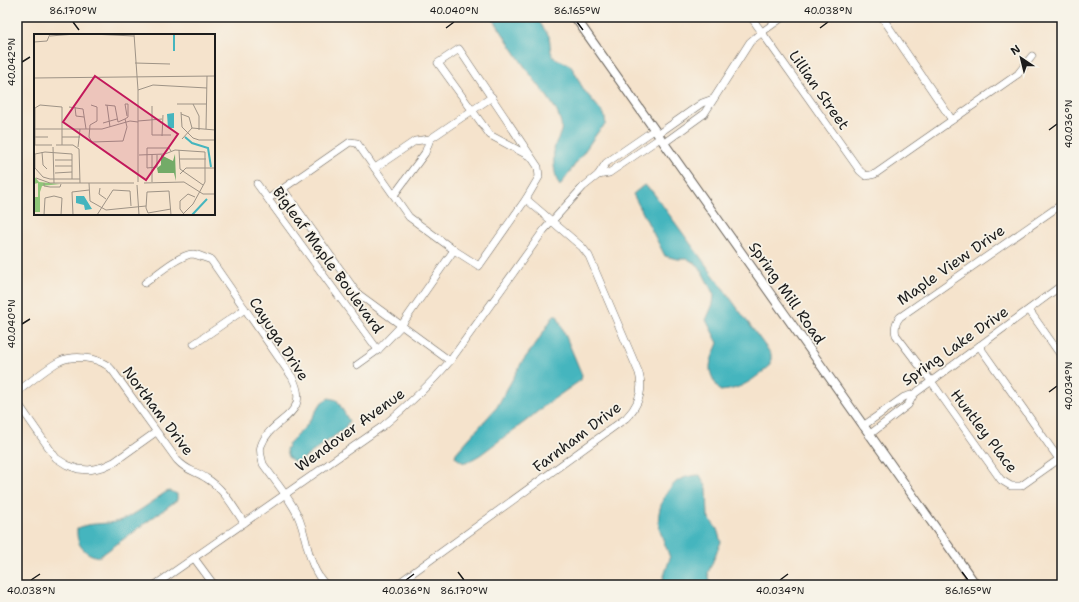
<svg xmlns="http://www.w3.org/2000/svg" width="1079" height="602" viewBox="0 0 1079 602" font-family="'Shantell Sans',sans-serif">
  <style>
    .water { fill: #45b5be; stroke: #30686d }
    .lines { fill: none; stroke-linecap: round; stroke-linejoin: round }
    .minor-casing { stroke: #68625a; stroke-width: 8 }
    .tertiary-casing { stroke: #68625a; stroke-width: 10 }
    .minor { stroke: #fff; stroke-width: 7 }
    .tertiary { stroke: #fff; stroke-width: 8 }
    .ticks { fill: none; stroke: #1c1c1c; stroke-width: 1.5 }
    .labels { text-anchor: middle; stroke-width: 3.5; stroke-linejoin: round; paint-order: stroke }
    .street-label { font-size: 15px; fill: #1c1c1c; stroke: #f7f3e8 }
    .inset-river { fill: none; stroke: #45b5be; stroke-width: 2 }
    .inset-road { fill: none; stroke: #9e9386; stroke-width: 1 }
    .view { fill: #c2185b; fill-opacity: 0.15; stroke: #c2185b; stroke-width: 2 }
    .inset-edge { fill: none; stroke: #1c1c1c; stroke-width: 2 }
    .neatline { fill: none; stroke: #1c1c1c; stroke-width: 1.5 }
    .ticks-label { font-size: 10px; text-anchor: middle; fill: #1c1c1c }
  </style>
  <rect width="100%" height="100%" fill="#f7f3e8"/>
  <filter id="ink" filterUnits="userSpaceOnUse"><feTurbulence type="fractalNoise" baseFrequency=".025" numOctaves="2"/><feDisplacementMap in="SourceGraphic" scale="8" xChannelSelector="R" yChannelSelector="G"/><feConvolveMatrix kernelMatrix="1 2 1 2 8 2 1 2 1" color-interpolation-filters="sRGB"/></filter>
  <filter id="wash" filterUnits="userSpaceOnUse"><feTurbulence type="fractalNoise" baseFrequency=".012" numOctaves="4" result="noise"/><feDisplacementMap in="SourceGraphic" scale="16" xChannelSelector="R" yChannelSelector="G"/><feGaussianBlur stdDeviation="0.9" result="paint"/><feColorMatrix in="noise" values="0 0 0 0 0 0 0 0 0 0 0 0 0 0 0 0 0 1.4 0 .05"/><feComposite in="paint" operator="in"/></filter>
  <g filter="url(#wash)">
    <rect width="100%" height="100%" fill="#f5e3cc"/>
    <g class="water">
      <path d="M 489,17 L 536,17 L 549,36 L 551,52 L 553,57 L 570,65 L 574,71 L 583,89 L 604,114 L 606,124 L 598,132 L 560,186 C 554,179 552,155 555,145 C 558,137 563,132 561,123 C 558,107 540,88 530,74 C 518,58 507,40 496,23 Z"/>
      <path d="M 644,185 L 652,191 L 771,354 L 771,365 C 755,378 742,390 720,391 C 706,369 708,367 718,343 L 706,320 L 713,304 L 714,295 L 699,266 L 688,259 L 677,259 L 665,256 L 633,194 Z"/>
      <polygon points="554,315 557,315 582,375 581,380 548,403 526,421 480,455 466,463 462,462 455,457 456,453 497,407 522,362 537,342"/>
      <polygon points="329,398 337,400 349,421 344,429 300,461 293,461 288,457 286,450 289,443 306,426 322,402"/>
      <path d="M 700,475 L 707,488 L 708,517 L 717,529 L 721,542 L 708,573 L 711,585 L 661,585 L 670,558 C 667,548 661,537 659,526 C 656,511 665,491 676,482 C 682,477 693,475 700,475 Z"/>
      <path d="M 170,491 L 177,494 L 177,500 L 99,557 C 83,554 76,544 77,529 C 86,522 106,525 119,521 C 136,515 151,502 166,492 Z"/>
    </g>
  </g>
  <g filter="url(#ink)">
    <g class="lines">
      <g class="minor-casing">
        <g id="minor">
          <polyline points="751,17 860,171 866,176 875,174 1018,74 1032,56"/>
          <polyline points="882,17 952,120"/>
          <polyline points="658,134 702,103 713,99"/>
          <polyline points="664,143 704,114 750,42 762,32 783,17"/>
          <polyline points="375,168 415,141 430,139 492,97"/>
          <polyline points="598,175 606,163 654,130"/>
          <polyline points="257,184 378,350"/>
          <polyline points="283,189 357,293 450,361"/>
          <polyline points="394,195 425,153 430,139"/>
          <polyline points="268,199 350,142 357,143 409,217 454,250 479,266 526,199 539,177 538,167 459,49 438,63 490,135 531,157"/>
          <path d="M 1062,204 L 900,317 C 895,323 894,328 896,335 L 931,381 L 1001,480 L 1011,486 L 1021,486 L 1062,457"/>
          <path d="M 145,283 C 156,275 180,254 193,254 C 199,255 205,258 211,260 L 292,377 C 313,417 271,416 261,446 C 259,451 262,459 263,464 C 274,480 290,498 298,516 C 308,539 307,566 326,585"/>
          <polyline points="1029,310 1062,357"/>
          <polyline points="194,344 245,309"/>
          <polyline points="979,346 1061,462"/>
          <polyline points="357,365 378,350 401,326 454,250"/>
          <path d="M 17,392 C 29,383 48,367 60,361 C 74,355 95,357 108,366 C 112,369 115,374 118,378 L 177,460 C 188,472 194,470 206,478 C 223,488 233,506 244,523"/>
          <polyline points="17,402 56,458 67,465 78,469 89,470 103,467 114,462 156,432"/>
          <polyline points="863,426 904,397 914,394 1062,285"/>
          <polyline points="869,435 908,405 914,394"/>
          <polyline points="194,558 214,585"/>
          <path d="M 155,585 L 383,426 C 408,405 429,386 450,361 L 544,230 L 583,187 L 598,175 L 609,173 L 660,138"/>
          <path d="M 396,585 L 626,418 C 639,405 644,391 639,373 L 589,256 L 582,247 L 526,199"/>
        </g>
      </g>
      <g class="tertiary-casing">
        <polyline id="tertiary" points="575,17 976,585"/>
      </g>
      <use href="#minor" class="minor"/>
      <use href="#tertiary" class="tertiary"/>
    </g>
  </g>
  <path class="ticks" d="M 73,22 L 79,30M 577,22 L 583,30M 446,28 L 454,22M 820,28 L 828,22M 22,62 L 30,57M 1049,130 L 1057,124M 22,324 L 30,319M 1049,392 L 1057,386M 458,572 L 464,580M 962,572 L 968,580M 31,580 L 40,574M 406,580 L 414,574M 780,580 L 788,574"/>
  <g class="labels">
    <g class="street-label">
      <text transform="translate(819 90) rotate(55)" y="5">Lillian Street</text>
      <text transform="translate(328 260) rotate(54)" y="5">Bigleaf Maple Boulevard</text>
      <text transform="translate(951 265) rotate(-35)" y="5">Maple View Drive</text>
      <text transform="translate(787 293) rotate(55)" y="5">Spring Mill Road</text>
      <text transform="translate(279 339) rotate(57)" y="5">Cayuga Drive</text>
      <text transform="translate(955 346) rotate(-35)" y="5">Spring Lake Drive</text>
      <text transform="translate(158 411) rotate(53)" y="5">Northam Drive</text>
      <text transform="translate(350 430) rotate(-36)" y="5">Wendover Avenue</text>
      <text transform="translate(984 431) rotate(53)" y="5">Huntley Place</text>
      <text transform="translate(577 437) rotate(-37)" y="5">Farnham Drive</text>
    </g>
  </g>
  <g transform="translate(34 34)">
    <rect width="181" height="181" fill="#f5e3cc"/>
    <path d="M 0,142 L 5,148 L 26,150 L 8,152 L 6,158 L 6,178 L 0,178 L 0,163 L 4,163 L 4,149 L 0,150 Z" fill="#8fc678"/>
    <path d="M 141,120 L 142,147 L 140,139 L 124,139 L 123,134 L 127,131 L 127,121 L 139,127 Z" fill="#73ab68"/>
    <path d="M 140,79 L 140,94 L 134,94 L 133,80 ZM 42,162 L 50,162 L 58,175 L 51,176 L 50,171 L 42,169 Z" fill="#45b5be"/>
    <path class="inset-river" d="M 140,17 L 140,0M 151,103 L 158,109 L 174,114 L 177,133M 158,181 L 173,165"/>
    <path class="inset-road" d="M 57,0 L 100,2M 100,0 L 104,56 L 104,148M 16,2 L 42,0M 0,8 L 13,7 L 16,0M 101,29 L 136,30M 0,44 L 181,42M 104,56 L 119,51 L 173,54M 143,70 L 172,70M 159,70 L 165,82 L 165,96M 57,71 L 63,73 L 63,87 L 56,91 L 55,103 L 58,108 L 89,107 L 93,93 L 91,85M 71,71 L 81,72 L 84,88 L 91,85M 73,71 L 76,93M 118,72 L 118,101 L 137,101M 35,73 L 49,75 L 52,95M 41,73 L 42,82 L 50,83M 147,78 L 148,93 L 159,104 L 165,106 L 181,106M 147,80 L 155,83 L 158,94M 91,85 L 94,83 L 94,70 L 91,70 L 93,82M 104,87 L 128,85M 69,89 L 83,85M 158,94 L 181,96M 1,95 L 68,95 L 96,87 L 104,88M 172,95 L 173,42M 128,102 L 129,81M 1,103 L 14,103M 28,103 L 46,103M 148,105 L 158,94M 0,111 L 18,111M 1,111 L 1,74 L 6,71 L 28,73 L 28,111M 22,111 L 39,111 L 45,115 L 46,149M 19,113 L 20,149M 44,113 L 46,95M 145,116 L 146,135 L 169,151M 8,118 L 9,131 L 13,135M 105,121 L 131,120 L 141,116 L 171,118 L 171,148 L 159,170 L 148,181M 118,121 L 118,148M 123,121 L 123,133 L 113,134 L 113,114 L 135,114 L 137,117M 145,125 L 172,125M 21,126 L 38,126M 21,132 L 38,132M 21,139 L 38,138M 146,140 L 152,134 L 181,134M 2,144 L 16,149 L 100,149M 38,145 L 38,120 L 11,118 L 1,120 L 1,134 L 9,143 L 16,145 L 46,145M 10,149 L 10,152 L 16,153 L 26,153 L 27,150M 55,149 L 56,167 L 72,176 L 112,172M 110,149 L 150,148 L 169,160 L 181,160M 103,151 L 105,181M 66,154 L 65,160 L 72,165M 137,175 L 114,179 L 112,174 L 113,158 L 135,157 L 137,181M 149,179 L 146,175 L 146,167 L 154,160 L 161,163M 10,181 L 11,164 L 20,162 L 28,164 L 27,181M 39,181 L 38,158 L 55,156M 63,181 L 79,156 L 96,157 L 97,172"/>
    <path class="view" d="M 61,42 L 144,100 L 112,146 L 29,88 Z"/>
    <rect width="181" height="181" class="inset-edge"/>
  </g>
  <rect width="1079" height="602" fill="none" stroke="#f7f3e8" stroke-width="44"/>
  <g transform="translate(1021 58) rotate(325)" stroke="#f7f3e8" stroke-width="3" paint-order="stroke">
  <path d="M0-3L7 15L0 10L-7 15Z" fill="#1c1c1c"/>
  <text y="-6" font-size="11" font-weight="bold" text-anchor="middle" fill="#1c1c1c">N</text>
  </g>
  <rect x="22" y="22" width="1035" height="558" class="neatline"/>
  <g class="ticks-label">
    <text x="73" y="14">86.170°W</text>
    <text x="454" y="14">40.040°N</text>
    <text x="577" y="14">86.165°W</text>
    <text x="828" y="14">40.038°N</text>
    <text transform="translate(11 62) rotate(-90)" y="4">40.042°N</text>
    <text transform="translate(1068 124) rotate(-90)" y="4">40.036°N</text>
    <text transform="translate(11 324) rotate(-90)" y="4">40.040°N</text>
    <text transform="translate(1068 386) rotate(-90)" y="4">40.034°N</text>
    <text x="31" y="594">40.038°N</text>
    <text x="406" y="594">40.036°N</text>
    <text x="464" y="594">86.170°W</text>
    <text x="780" y="594">40.034°N</text>
    <text x="968" y="594">86.165°W</text>
  </g>
</svg>
